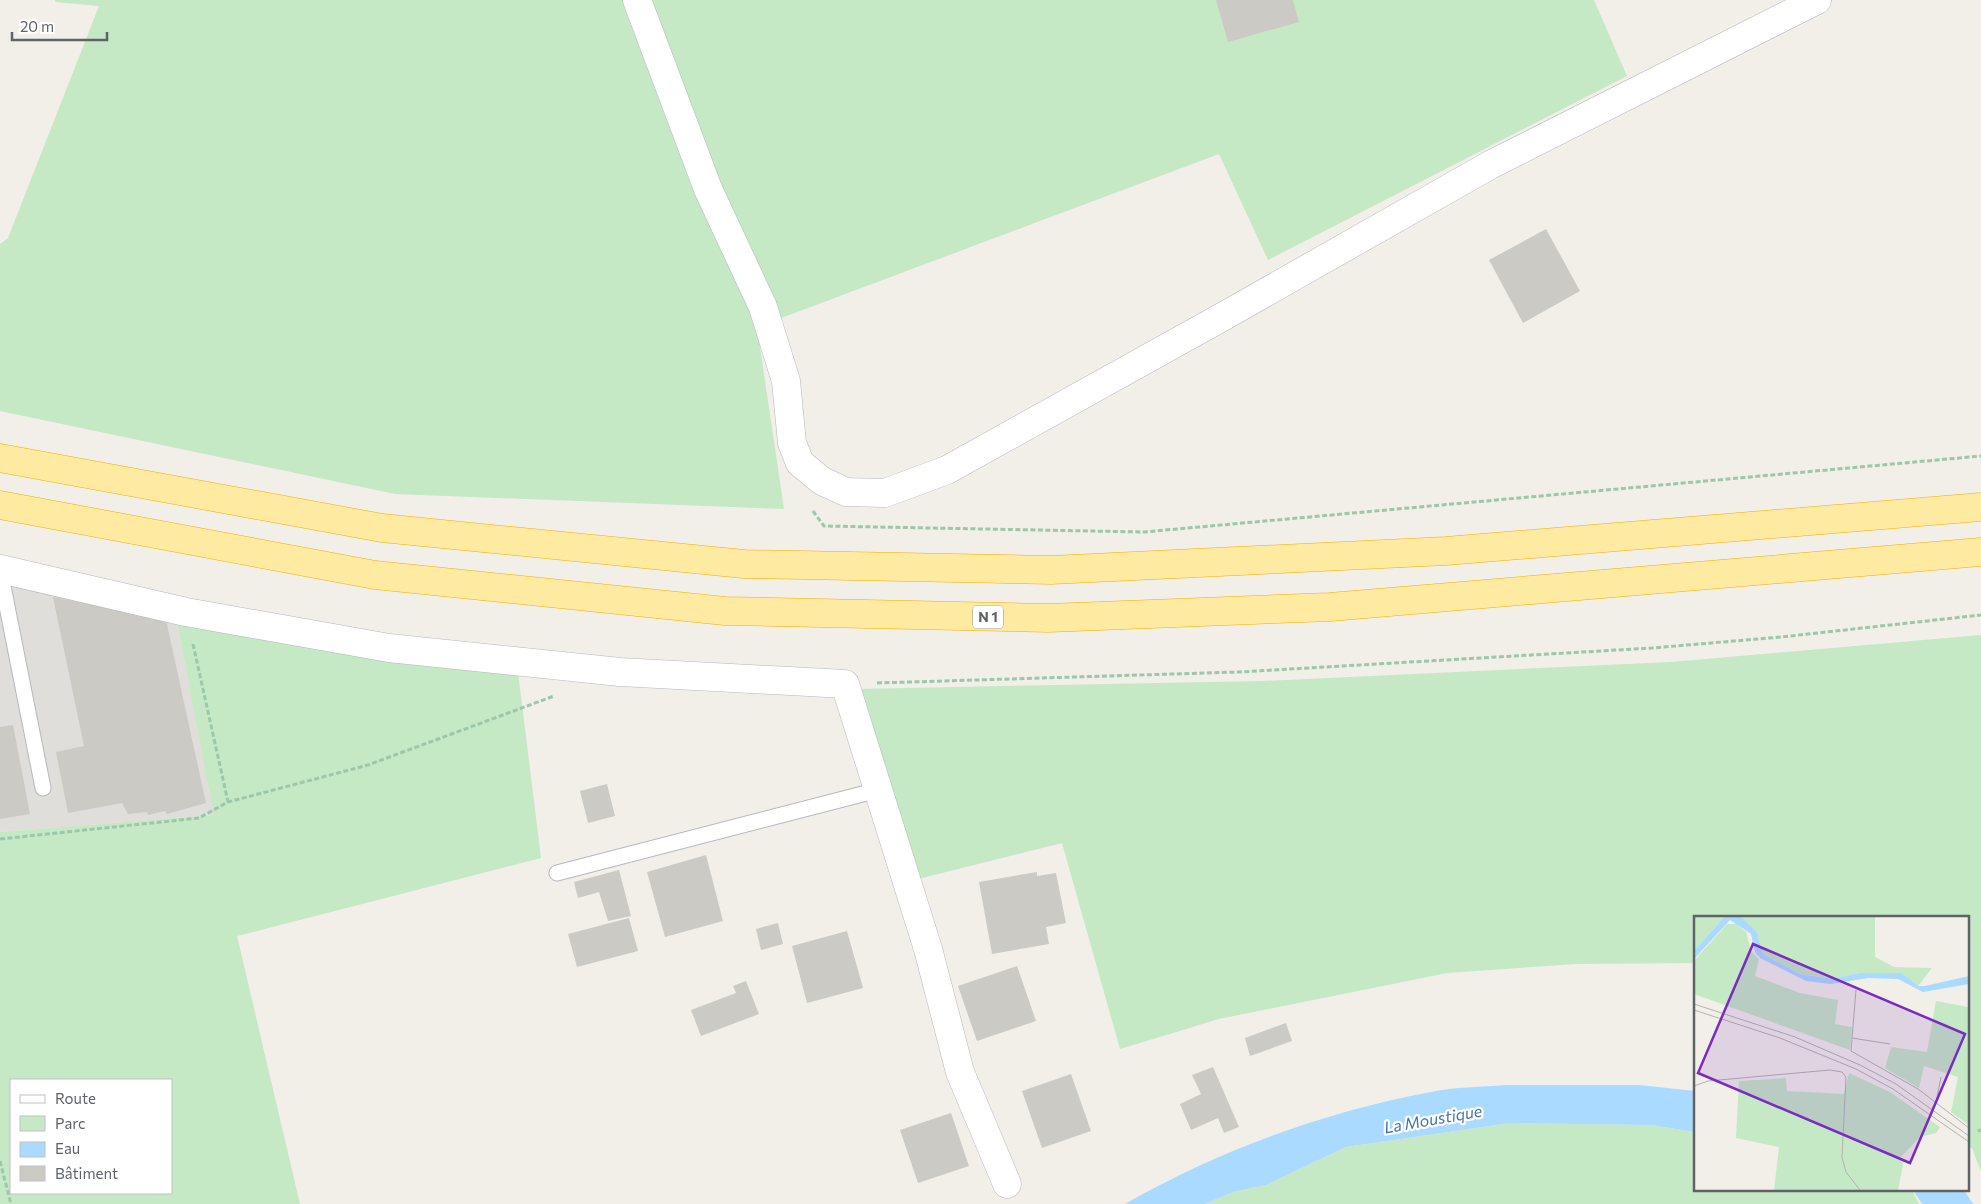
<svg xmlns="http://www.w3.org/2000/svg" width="1981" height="1204" viewBox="0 0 1981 1204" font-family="Commissioner,sans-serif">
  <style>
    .industrial { fill: #e0deda }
    .green { fill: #c5e8c5; fill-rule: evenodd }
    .water { fill: #aadaff }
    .building { fill: #cccac5 }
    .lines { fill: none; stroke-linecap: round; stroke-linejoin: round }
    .service-casing { stroke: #b5b8bc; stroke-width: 17 }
    .minor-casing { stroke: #b5b8bc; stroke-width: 29 }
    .trunk-casing { stroke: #f9ab00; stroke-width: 29 }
    .path { stroke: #9cc7a9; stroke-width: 3; stroke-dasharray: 5 2.5; stroke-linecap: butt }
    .service { stroke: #fff; stroke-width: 15 }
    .minor { stroke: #fff; stroke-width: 28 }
    .trunk { stroke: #feeaa1; stroke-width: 28 }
    .labels { text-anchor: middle; stroke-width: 4.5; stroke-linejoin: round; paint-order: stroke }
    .shield { fill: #fff; stroke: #8f9295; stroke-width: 1 }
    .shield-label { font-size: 14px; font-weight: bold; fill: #5f6368 }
    .water-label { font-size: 16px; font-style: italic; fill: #4174aa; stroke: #fff }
    .inset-road { fill: none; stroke: #b3b3b1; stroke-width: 1 }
    .view { fill: #7b2cbf; fill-opacity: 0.15; stroke: #7b2cbf; stroke-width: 2.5 }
    .inset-edge { fill: none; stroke: #5f6368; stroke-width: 2.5 }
  </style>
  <rect width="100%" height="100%" fill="#f1efe8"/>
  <polygon class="industrial" points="0,579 177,622 215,815 0,832"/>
  <g class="green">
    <polygon points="55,0 1594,0 1627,76 1268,260 1219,154 757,327 784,509 395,494 0,411 0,244 8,238 99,6 55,2"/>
    <path d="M 177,622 L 518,672 L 541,858 L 237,936 L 300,1204 L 0,1204 L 0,832 L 214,815 ZM 11,1080 L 171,1080 L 171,1193 L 11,1193 Z"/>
    <polygon points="1981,635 1981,1172 1972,1148 1967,1146 1967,918 1695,918 1695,963 1575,964 1447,973 1219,1019 1120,1049 1062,843 914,880 856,689 1262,681 1671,662"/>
    <polygon points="1510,1123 1650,1125 1695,1132 1695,1190 1912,1190 1919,1204 1205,1204 1233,1192 1266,1185 1346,1147"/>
  </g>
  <g class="water">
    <path d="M 1506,1085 L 1639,1085 L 1695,1091 L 1695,1132 L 1650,1125 L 1510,1123 L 1346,1147 L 1266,1185 L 1233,1192 L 1205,1204 L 1125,1204 C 1220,1150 1324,1112 1431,1092 C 1455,1087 1482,1087 1506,1085 Z"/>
    <polygon points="1913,1190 1964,1190 1973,1204 1922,1204"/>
  </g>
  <g class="building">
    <polygon points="1216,0 1293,0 1299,22 1228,42"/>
    <polygon points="1546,229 1580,291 1523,323 1489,260"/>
    <polygon points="53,597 166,620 206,803 167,814 165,811 148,815 147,812 128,814 122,803 68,813 56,752 84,746"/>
    <polygon points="13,725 30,814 0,819 0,727"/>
    <polygon points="607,784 615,816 588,823 580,791"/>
    <polygon points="706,855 723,921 665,937 647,872"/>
    <polygon points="619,870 631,916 608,921 599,892 578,898 574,882"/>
    <polygon points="1037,872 1037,876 1056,873 1066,923 1046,927 1049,944 992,954 979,882"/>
    <polygon points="629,918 638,951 577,967 568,934"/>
    <polygon points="778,923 783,944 761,950 756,929"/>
    <polygon points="847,931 863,988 807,1003 792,946"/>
    <polygon points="1017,966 1036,1021 977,1041 958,986"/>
    <polygon points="746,981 759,1014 701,1036 691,1010 736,993 733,986"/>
    <polygon points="1286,1023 1292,1041 1250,1056 1245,1038"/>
    <polygon points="1213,1067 1239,1127 1224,1133 1218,1118 1191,1130 1180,1104 1201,1094 1192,1075"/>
    <polygon points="1071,1074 1091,1131 1042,1148 1022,1091"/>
    <polygon points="951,1113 969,1166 918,1183 900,1130"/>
  </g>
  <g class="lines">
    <g class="service-casing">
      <g id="service">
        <polyline points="0,571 43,788"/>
        <polyline points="557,873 878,790"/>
      </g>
    </g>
    <g class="minor-casing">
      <g id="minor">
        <polyline points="637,0 708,189 763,307 786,381 792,443 800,463 822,481 846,492 885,493 947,470 1224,316 1490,165 1817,0"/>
        <polyline points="0,569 186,612 389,648 620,672 845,684 928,949 960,1072 1007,1184"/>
      </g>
    </g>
    <g class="trunk-casing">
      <g id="trunk">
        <polyline points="0,458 382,528 744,564 1051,570 1446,551 1981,507"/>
        <polyline points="0,505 375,575 725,611 1048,618 1330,607 1981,552"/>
      </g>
    </g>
    <g class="path">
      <polyline points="813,511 824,526 1144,532 1981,456"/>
      <polyline points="193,644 228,802"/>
      <polyline points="877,683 1239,672 1652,648 1781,637 1981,615"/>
      <polyline points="0,839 199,818 228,802 368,765 554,696"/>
      <polyline points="1978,1131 1981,1130"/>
      <polyline points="0,1161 11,1204"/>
    </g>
    <use href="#service" class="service"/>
    <use href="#minor" class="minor"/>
    <use href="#trunk" class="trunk"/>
  </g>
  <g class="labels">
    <rect class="shield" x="973" y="605.5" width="30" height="23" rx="4"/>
    <g class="shield-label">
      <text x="988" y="622">N 1</text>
    </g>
    <g class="water-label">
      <text transform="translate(1433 1119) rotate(-10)" y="6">La Moustique</text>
    </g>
  </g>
  <g transform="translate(1694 916)">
    <rect width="275" height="275" fill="#f1efe8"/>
    <path d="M 0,1 L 30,1 L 0,35 ZM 46,1 L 181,1 L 181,41 L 200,51 L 238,52 L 224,70 L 208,57 L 165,57 L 138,63 L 106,58 L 69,38 L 63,16 ZM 33,8 L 42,8 L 52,16 L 57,35 L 65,43 L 61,60 L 106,77 L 144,84 L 141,108 L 158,111 L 156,134 L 0,78 L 0,45 ZM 242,85 L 274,91 L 275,88 L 275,209 L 257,196 L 264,161 L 230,150 L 225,172 L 191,152 L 197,131 L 233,136 ZM 155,157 L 196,176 L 246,211 L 242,217 L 226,221 L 206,242 L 210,244 L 204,274 L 80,274 L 85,231 L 42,222 L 45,165 L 92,162 L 93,175 L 150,178 Z" fill="#c5e8c5"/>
    <path d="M 30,1 L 47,1 L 63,16 L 69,38 L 106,58 L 138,63 L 165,57 L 208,57 L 224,70 L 231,70 L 275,60 L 275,68 L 229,76 L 204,63 L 174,62 L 137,68 L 112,65 L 66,42 L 61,36 L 57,18 L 36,4 L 0,43 L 0,35 Z" fill="#aadaff"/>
    <path class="inset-road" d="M 162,74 L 157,135 L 224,173 L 275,212M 0,88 L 101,121 L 166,149 L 202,168 L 275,220M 0,94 L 86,122 L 162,153 L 199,173 L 275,226M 158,122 L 196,128M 0,170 L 14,165 L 136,154 L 148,156 L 152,161 L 148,241 L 152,256 L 166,274M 242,186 L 247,161"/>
    <path class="view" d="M 59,28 L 271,118 L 216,247 L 4,157 Z"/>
    <rect width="275" height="275" class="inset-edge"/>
  </g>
  <rect x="10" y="1079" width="162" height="115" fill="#ffffff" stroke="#bfc1c3"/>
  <rect x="20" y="1095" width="25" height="8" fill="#ffffff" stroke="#bfc1c3"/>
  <text x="55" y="1104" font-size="15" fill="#5f6368">Route</text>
  <rect x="20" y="1116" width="25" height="15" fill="#c5e8c5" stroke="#bfc1c3"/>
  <text x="55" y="1129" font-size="15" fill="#5f6368">Parc</text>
  <rect x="20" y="1142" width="25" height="15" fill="#aadaff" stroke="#bfc1c3"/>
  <text x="55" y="1154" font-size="15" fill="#5f6368">Eau</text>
  <rect x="20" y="1166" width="25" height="15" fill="#cccac5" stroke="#bfc1c3"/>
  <text x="55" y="1179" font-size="15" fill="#5f6368">Bâtiment</text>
  <path d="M12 32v8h95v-8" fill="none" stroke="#5f6368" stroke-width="2.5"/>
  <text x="20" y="32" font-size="15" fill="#5f6368" stroke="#ffffff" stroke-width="4" paint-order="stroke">20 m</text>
</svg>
